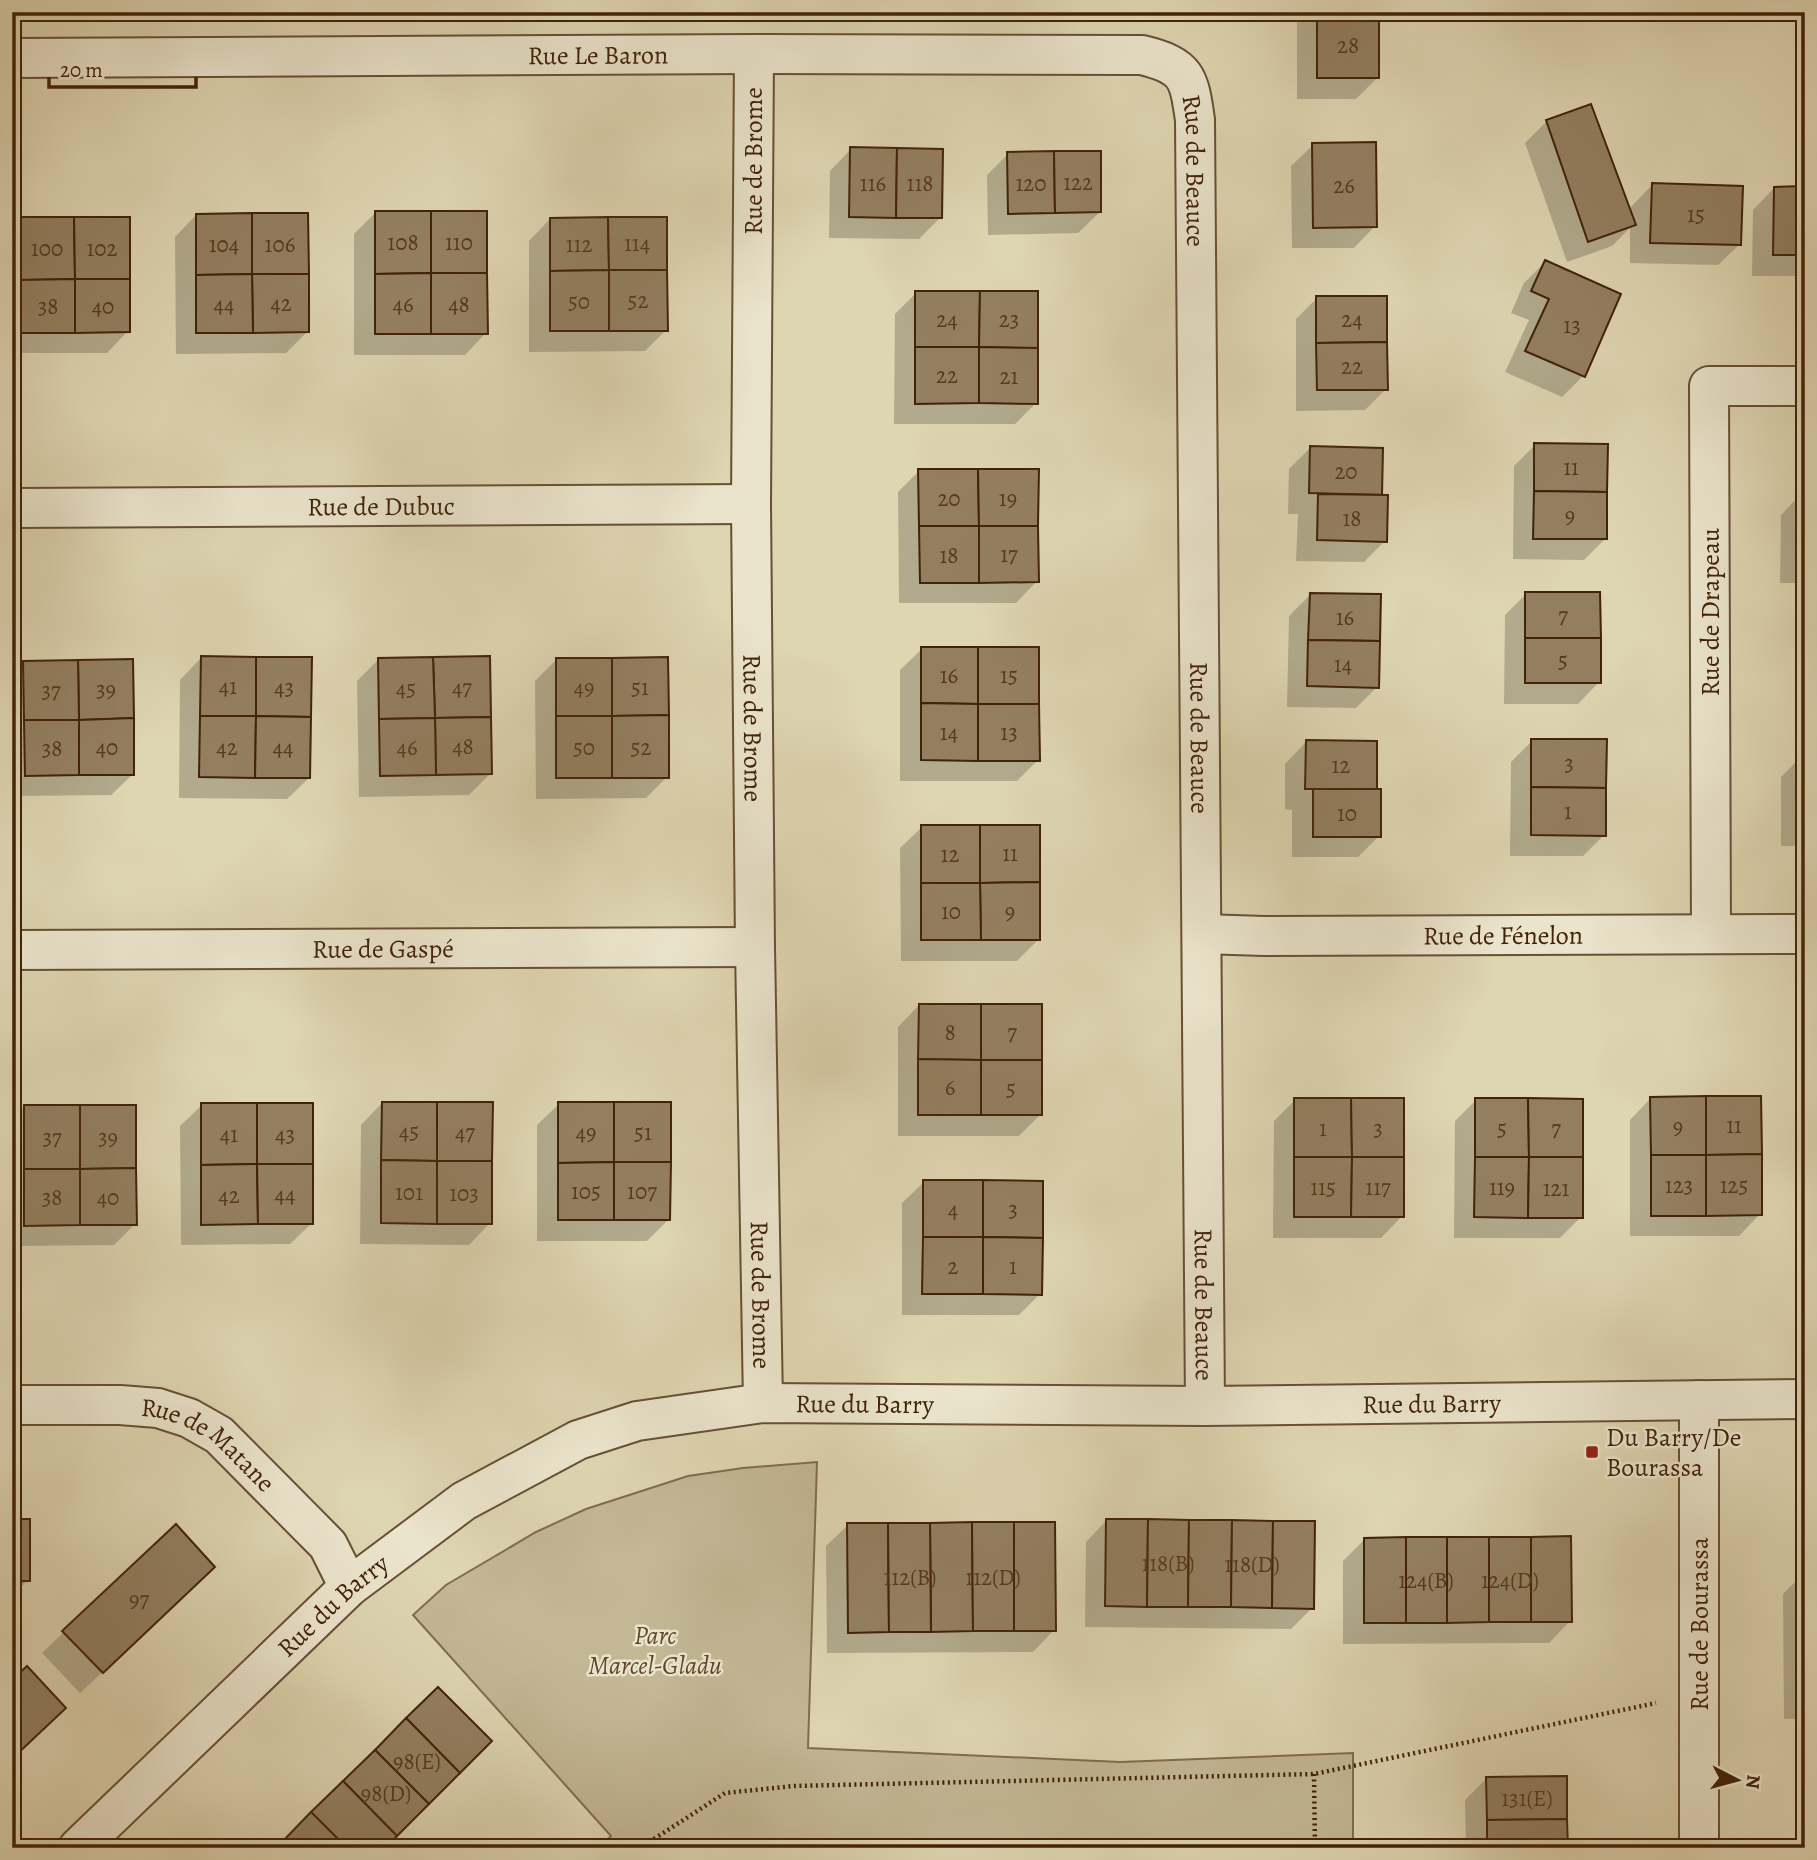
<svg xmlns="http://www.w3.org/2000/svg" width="1817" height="1860" viewBox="0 0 1817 1860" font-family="Alegreya,serif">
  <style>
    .green { fill: #c3b794; stroke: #826c4e; stroke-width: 2 }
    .shadow { fill: #0003 }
    .building { fill: #937f60; stroke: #422209; stroke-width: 2 }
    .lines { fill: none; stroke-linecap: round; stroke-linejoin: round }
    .minor-casing { stroke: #694f33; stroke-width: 42 }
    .path { stroke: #422209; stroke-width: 4.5; stroke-dasharray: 2 3.5; stroke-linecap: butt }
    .minor { stroke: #eae4cc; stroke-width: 38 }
    .poi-dot { fill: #8f2418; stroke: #eae4cc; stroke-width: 2.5 }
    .labels { text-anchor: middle; stroke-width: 5; stroke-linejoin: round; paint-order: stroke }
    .number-label { font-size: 23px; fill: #56391f }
    .street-label { font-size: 26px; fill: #422209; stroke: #eae4cc }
    .poi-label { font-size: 26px; fill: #422209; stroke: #eae4cc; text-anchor: start }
    .park-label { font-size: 26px; font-style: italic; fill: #62472c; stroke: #eae4cc }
  </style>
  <rect width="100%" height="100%" fill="#ded5b1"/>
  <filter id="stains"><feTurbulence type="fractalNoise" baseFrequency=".00286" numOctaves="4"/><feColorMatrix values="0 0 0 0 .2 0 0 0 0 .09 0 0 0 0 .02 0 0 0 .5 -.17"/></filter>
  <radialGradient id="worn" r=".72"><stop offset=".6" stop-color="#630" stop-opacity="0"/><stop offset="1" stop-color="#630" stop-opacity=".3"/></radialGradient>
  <polygon class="green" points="817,1462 808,1748 1120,1762 1353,1753 1353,1848 599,1848 611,1836 413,1615 446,1585 536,1532 586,1509 688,1476 743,1468"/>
  <g class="shadow">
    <polygon points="1301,12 1377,12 1377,78 1356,99 1297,99 1297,17"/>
    <polygon points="1589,106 1631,216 1631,207 1652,185 1740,244 1718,265 1630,263 1630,228 1612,246 1567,262 1525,143 1546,122"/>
    <polygon points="1313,145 1375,226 1354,248 1292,248 1291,166"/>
    <polygon points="851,149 941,217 919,239 829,238 830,171"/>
    <polygon points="1008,154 1100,212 1078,233 988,235 987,175"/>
    <polygon points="1774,188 1805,188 1805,276 1752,276 1753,210"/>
    <polygon points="375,213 486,333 465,355 354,355 354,234"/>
    <polygon points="196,215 307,332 286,353 176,354 175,237"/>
    <polygon points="21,219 128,331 107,353 12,353 12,227"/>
    <polygon points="550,219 666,330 645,351 529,352 529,241"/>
    <polygon points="1545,262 1583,376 1562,397 1505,372 1529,320 1511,313 1524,283"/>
    <polygon points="916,293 1036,403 1015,424 894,424 895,314"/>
    <polygon points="1317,298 1386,389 1365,410 1296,411 1296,319"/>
    <polygon points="1535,445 1605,539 1584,560 1513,559 1514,466"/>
    <polygon points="1310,448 1380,496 1385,541 1364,562 1296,561 1298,514 1288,514 1289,469"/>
    <polygon points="919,471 1037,581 1016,603 899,603 898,492"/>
    <polygon points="1802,493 1805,493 1805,583 1780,583 1781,515"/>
    <polygon points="1526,594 1599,682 1578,704 1504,704 1505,615"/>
    <polygon points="1310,595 1377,687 1356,708 1287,707 1289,616"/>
    <polygon points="922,649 1038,760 1017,781 900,781 900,670"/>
    <polygon points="201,658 309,778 287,799 179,798 180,680"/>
    <polygon points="378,660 490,774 469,795 359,797 357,681"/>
    <polygon points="556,660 667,777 646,798 536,799 535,681"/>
    <polygon points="24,663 133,774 111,795 12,796 12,674"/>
    <polygon points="1532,741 1604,835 1583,856 1510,856 1511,762"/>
    <polygon points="1306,742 1376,791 1379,836 1358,857 1292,857 1292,810 1285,809 1285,764"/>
    <polygon points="1802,756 1805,756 1805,846 1781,846 1781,777"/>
    <polygon points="922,827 1039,939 1017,961 901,961 900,848"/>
    <polygon points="919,1005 1040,1115 1019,1136 898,1136 898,1027"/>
    <polygon points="1651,1098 1760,1214 1739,1236 1630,1236 1630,1120"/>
    <polygon points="1295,1100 1402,1216 1381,1238 1273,1238 1274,1121"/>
    <polygon points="1476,1100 1581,1217 1560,1238 1454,1238 1455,1121"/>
    <polygon points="382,1103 490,1223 469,1245 360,1244 361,1125"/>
    <polygon points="559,1104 669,1219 647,1241 537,1241 537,1125"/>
    <polygon points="202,1105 312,1223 290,1244 181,1245 180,1126"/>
    <polygon points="24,1107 135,1224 114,1245 12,1246 12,1119"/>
    <polygon points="924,1182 1040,1294 1019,1315 902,1315 902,1203"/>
    <polygon points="1107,1520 1312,1608 1291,1629 1085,1627 1086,1542"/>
    <polygon points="12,1521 28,1580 12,1596"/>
    <polygon points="848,1525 1054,1630 1033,1652 827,1653 826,1546"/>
    <polygon points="1365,1539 1570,1621 1549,1643 1343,1644 1343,1561"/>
    <polygon points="1805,1572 1805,1719 1784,1719 1783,1594"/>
    <polygon points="192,1588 80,1693 42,1653 64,1632"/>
    <polygon points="1486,1779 1566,1848 1466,1848 1465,1800"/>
  </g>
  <g class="building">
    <rect x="1317" y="12" width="62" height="66"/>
    <polygon points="1591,104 1636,225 1588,242 1546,120"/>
    <polygon points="1376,142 1377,227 1313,228 1312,143"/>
    <polygon points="850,147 897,148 896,218 849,217"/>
    <polygon points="897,148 943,149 942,218 896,218"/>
    <polygon points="1054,151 1055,213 1008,214 1007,152"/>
    <polygon points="1054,151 1101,151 1101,212 1055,213"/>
    <polygon points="1652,183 1743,186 1741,245 1650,243"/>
    <polygon points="1805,186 1805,255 1773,255 1774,187"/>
    <polygon points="375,211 431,211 431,273 375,274"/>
    <rect x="431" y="211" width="56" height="62"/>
    <polygon points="252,213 252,274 196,275 196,214"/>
    <polygon points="252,213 308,213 309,274 252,274"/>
    <polygon points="20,217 74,217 75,279 20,280"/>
    <polygon points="74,217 130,217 130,279 75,279"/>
    <polygon points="608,217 609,270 550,271 550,218"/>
    <polygon points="608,217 667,217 667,270 609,270"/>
    <polygon points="1545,260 1621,294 1585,377 1525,351 1549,299 1531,291"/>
    <polygon points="609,270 609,331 550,331 550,271"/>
    <polygon points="609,270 667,270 668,331 609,331"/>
    <polygon points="431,273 431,334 375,334 375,274"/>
    <polygon points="431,273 487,273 488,334 431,334"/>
    <polygon points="252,274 309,274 309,332 253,333"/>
    <polygon points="252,274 253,333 196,333 196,275"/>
    <polygon points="75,279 75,333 20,333 20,280"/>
    <polygon points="75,279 130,279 130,332 75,333"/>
    <polygon points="915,291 980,291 979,347 915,347"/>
    <polygon points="980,291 1038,291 1038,348 979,347"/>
    <polygon points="1316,296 1387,296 1387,342 1316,343"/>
    <polygon points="1387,342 1388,390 1317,390 1316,343"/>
    <polygon points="915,347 979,347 979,403 915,404"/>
    <polygon points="979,347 1038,348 1038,404 979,403"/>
    <polygon points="1534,443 1608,444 1607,492 1534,491"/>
    <polygon points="1310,446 1383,448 1382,495 1309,493"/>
    <polygon points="918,469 978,469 979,526 919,526"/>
    <polygon points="978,469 1039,469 1038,526 979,526"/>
    <polygon points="1534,491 1607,492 1607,539 1533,539"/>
    <polygon points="1801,492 1805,492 1805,562 1800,562"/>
    <polygon points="1318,494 1388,495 1387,542 1317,540"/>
    <polygon points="919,526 979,526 979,583 920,583"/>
    <polygon points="979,526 1038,526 1039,582 979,583"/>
    <polygon points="1525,592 1600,592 1601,638 1525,638"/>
    <polygon points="1310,593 1381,594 1380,641 1308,640"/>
    <rect x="1525" y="638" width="76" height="45"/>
    <polygon points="1308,640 1380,641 1379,688 1307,686"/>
    <polygon points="921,647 978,647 978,704 921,703"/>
    <rect x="978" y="647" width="61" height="57"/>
    <polygon points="201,656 256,657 256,716 200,716"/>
    <polygon points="490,656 491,717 435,718 433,657"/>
    <polygon points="256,657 312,657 311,717 256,716"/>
    <polygon points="433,657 435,718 379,719 378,658"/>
    <polygon points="668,657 669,715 612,716 612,658"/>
    <rect x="556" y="658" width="56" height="58"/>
    <polygon points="133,659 134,718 79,720 78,660"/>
    <polygon points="78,660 79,720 24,720 23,661"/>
    <polygon points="921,703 978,704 978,761 921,760"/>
    <polygon points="978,704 1039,704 1040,761 978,761"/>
    <polygon points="669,715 669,778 612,778 612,716"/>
    <polygon points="200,716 256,716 255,778 199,777"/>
    <polygon points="256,716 311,717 310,778 255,778"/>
    <rect x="556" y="716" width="56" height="62"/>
    <polygon points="491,717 492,774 436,775 435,718"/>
    <polygon points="134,718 134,775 79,775 79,720"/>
    <polygon points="435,718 436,775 380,776 379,719"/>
    <polygon points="24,720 79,720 79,775 25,776"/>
    <polygon points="1531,739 1607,739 1606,788 1531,787"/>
    <polygon points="1306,740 1377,741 1377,789 1305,789"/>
    <rect x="1801" y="754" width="4" height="72"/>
    <polygon points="1531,787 1606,788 1606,836 1531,835"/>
    <rect x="1313" y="789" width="68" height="48"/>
    <rect x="921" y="825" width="59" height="58"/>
    <polygon points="980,825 1040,825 1040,882 980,883"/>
    <polygon points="1040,882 1040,940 981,940 980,883"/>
    <polygon points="921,883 980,883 981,940 921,940"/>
    <polygon points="919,1004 981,1004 981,1060 918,1059"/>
    <rect x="981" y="1004" width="61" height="56"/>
    <polygon points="918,1059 981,1060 981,1115 918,1115"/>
    <rect x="981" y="1060" width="61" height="55"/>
    <polygon points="1706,1096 1706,1155 1651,1155 1650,1097"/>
    <polygon points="1706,1096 1761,1096 1762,1154 1706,1155"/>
    <polygon points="1294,1098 1351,1098 1352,1157 1294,1157"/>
    <polygon points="1351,1098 1404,1098 1404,1157 1352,1157"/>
    <polygon points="1475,1098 1528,1098 1529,1157 1475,1157"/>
    <polygon points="1528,1098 1583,1099 1583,1157 1529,1157"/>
    <polygon points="382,1102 437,1102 437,1161 381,1160"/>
    <polygon points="437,1102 493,1102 492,1161 437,1161"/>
    <polygon points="558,1102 614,1102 614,1162 558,1163"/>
    <rect x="614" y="1102" width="57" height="60"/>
    <polygon points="201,1103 257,1103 257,1164 201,1165"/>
    <rect x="257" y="1103" width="56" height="61"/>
    <rect x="24" y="1105" width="56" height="64"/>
    <polygon points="80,1105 136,1105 136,1168 80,1169"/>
    <polygon points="1762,1154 1762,1215 1706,1216 1706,1155"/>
    <rect x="1651" y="1155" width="55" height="61"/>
    <polygon points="1294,1157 1352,1157 1351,1217 1294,1217"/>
    <polygon points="1352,1157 1404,1157 1404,1217 1351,1217"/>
    <polygon points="1475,1157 1529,1157 1528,1218 1474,1217"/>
    <polygon points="1529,1157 1583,1157 1583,1218 1528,1218"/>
    <polygon points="381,1160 437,1161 437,1224 381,1223"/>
    <rect x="437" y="1161" width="55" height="63"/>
    <polygon points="614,1162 614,1220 558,1220 558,1163"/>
    <polygon points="614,1162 671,1162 670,1220 614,1220"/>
    <polygon points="257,1164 258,1224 201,1225 201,1165"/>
    <polygon points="257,1164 313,1164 313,1224 258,1224"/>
    <polygon points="136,1168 137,1225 80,1225 80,1169"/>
    <polygon points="24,1169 80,1169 80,1225 24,1226"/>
    <rect x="923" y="1180" width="60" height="57"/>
    <polygon points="983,1180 1043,1181 1043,1238 983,1237"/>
    <polygon points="923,1237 983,1237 983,1294 922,1294"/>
    <polygon points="983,1237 1043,1238 1042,1295 983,1294"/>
    <rect x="12" y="1519" width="18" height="62"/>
    <polygon points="1106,1519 1148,1519 1147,1607 1105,1606"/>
    <polygon points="1148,1519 1189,1520 1188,1607 1147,1607"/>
    <polygon points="1189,1520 1232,1520 1231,1607 1188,1607"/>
    <polygon points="1232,1520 1273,1521 1272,1608 1231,1607"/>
    <polygon points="1273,1521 1315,1521 1314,1609 1272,1608"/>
    <polygon points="972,1522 973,1631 931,1632 930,1523"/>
    <polygon points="972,1522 1014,1522 1014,1631 973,1631"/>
    <polygon points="1014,1522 1055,1522 1056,1631 1014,1631"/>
    <polygon points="847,1523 888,1523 889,1632 848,1633"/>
    <polygon points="888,1523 930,1523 931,1632 889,1632"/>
    <polygon points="176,1524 215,1567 103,1673 62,1631"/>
    <polygon points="1571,1536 1572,1622 1531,1622 1531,1537"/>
    <polygon points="1406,1537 1406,1623 1364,1623 1364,1538"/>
    <rect x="1406" y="1537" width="41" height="86"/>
    <polygon points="1447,1537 1489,1537 1489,1622 1447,1623"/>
    <rect x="1489" y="1537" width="42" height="85"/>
    <polygon points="27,1666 66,1708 12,1759 12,1680"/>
    <polygon points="438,1687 492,1741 460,1773 406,1718"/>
    <polygon points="406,1718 460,1773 429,1804 375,1750"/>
    <polygon points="375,1750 429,1804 397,1836 343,1781"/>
    <polygon points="1567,1776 1567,1819 1487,1820 1486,1777"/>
    <polygon points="343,1781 397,1836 385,1848 347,1848 311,1812"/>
    <polygon points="311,1812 347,1848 284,1848 280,1844"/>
    <polygon points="1567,1819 1568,1848 1487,1848 1487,1820"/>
  </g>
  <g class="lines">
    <g class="minor-casing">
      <g id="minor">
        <path id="s1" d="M 754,54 L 751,504 L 755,947 L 763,1403"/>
        <path id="s2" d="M 12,58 L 754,54 L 1142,55 C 1187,66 1189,77 1195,120 L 1205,1406"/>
        <path id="s3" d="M 12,508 L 751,504"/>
        <path id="s4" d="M 1202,934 L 1264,936 L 1805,934"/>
        <polyline points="1711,934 1709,386 1805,386"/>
        <path id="s5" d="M 12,950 L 755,947"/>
        <path id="s6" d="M 12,1405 L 120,1405 L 158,1408 L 189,1418 L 219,1435 L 328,1545 L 349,1587"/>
        <path id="s7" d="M 78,1848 L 349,1587 L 464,1501 L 578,1440 L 637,1421 L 763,1403 L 1205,1406 L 1805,1399"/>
        <polyline points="1699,1848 1699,1400"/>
      </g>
    </g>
    <g class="path">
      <polyline points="1314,1774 1315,1848"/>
      <polyline points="640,1848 725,1793 794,1786 1314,1774 1656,1703"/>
    </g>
    <use href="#minor" class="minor"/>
  </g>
  <rect class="poi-dot" x="1585" y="1445" width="14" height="14" rx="3.5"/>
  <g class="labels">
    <g class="number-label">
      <text x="1348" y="53">28</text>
      <text x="1078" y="190">122</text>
      <text x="873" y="191">116</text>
      <text x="920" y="191">118</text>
      <text x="1031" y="191">120</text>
      <text x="1344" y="193">26</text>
      <text x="1696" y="222">15</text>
      <text x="403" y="250">108</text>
      <text x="459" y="250">110</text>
      <text x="637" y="251">114</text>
      <text x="224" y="252">104</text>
      <text x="280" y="252">106</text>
      <text x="579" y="252">112</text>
      <text x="47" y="256">100</text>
      <text x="102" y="256">102</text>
      <text x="638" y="308">52</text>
      <text x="579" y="309">50</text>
      <text x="281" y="311">42</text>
      <text x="224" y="312">44</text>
      <text x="403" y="312">46</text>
      <text x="459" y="312">48</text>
      <text x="48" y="314">38</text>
      <text x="103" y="314">40</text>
      <text x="947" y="327">24</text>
      <text x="1009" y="327">23</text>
      <text x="1352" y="327">24</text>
      <text x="1572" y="333">13</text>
      <text x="1352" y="374">22</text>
      <text x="947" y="383">22</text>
      <text x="1009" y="384">21</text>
      <text x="1571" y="475">11</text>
      <text x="1346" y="479">20</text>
      <text x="949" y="506">20</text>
      <text x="1008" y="506">19</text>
      <text x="1570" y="523">9</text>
      <text x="1352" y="526">18</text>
      <text x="1009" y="562">17</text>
      <text x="949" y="563">18</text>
      <text x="1563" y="623">7</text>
      <text x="1345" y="625">16</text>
      <text x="1563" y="668">5</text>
      <text x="1343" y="672">14</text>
      <text x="949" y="683">16</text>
      <text x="1009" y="683">15</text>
      <text x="228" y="694">41</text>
      <text x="284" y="695">43</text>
      <text x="462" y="695">47</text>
      <text x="584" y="695">49</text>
      <text x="640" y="695">51</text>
      <text x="406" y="696">45</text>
      <text x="106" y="697">39</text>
      <text x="51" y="698">37</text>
      <text x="949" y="740">14</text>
      <text x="1009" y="740">13</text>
      <text x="463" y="754">48</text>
      <text x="107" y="755">40</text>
      <text x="227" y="755">42</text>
      <text x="283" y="755">44</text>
      <text x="407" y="755">46</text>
      <text x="584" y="755">50</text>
      <text x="641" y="755">52</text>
      <text x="52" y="756">38</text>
      <text x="1569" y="771">3</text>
      <text x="1341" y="773">12</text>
      <text x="1568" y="819">1</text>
      <text x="1347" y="821">10</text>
      <text x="1010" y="861">11</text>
      <text x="950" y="862">12</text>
      <text x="951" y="919">10</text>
      <text x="1010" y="919">9</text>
      <text x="950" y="1040">8</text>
      <text x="1012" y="1040">7</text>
      <text x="950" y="1095">6</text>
      <text x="1011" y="1096">5</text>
      <text x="1734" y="1133">11</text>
      <text x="1678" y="1134">9</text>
      <text x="1323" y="1136">1</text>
      <text x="1378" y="1136">3</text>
      <text x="1502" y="1136">5</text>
      <text x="1556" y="1136">7</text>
      <text x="409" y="1139">45</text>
      <text x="465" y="1140">47</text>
      <text x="586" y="1140">49</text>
      <text x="643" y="1140">51</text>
      <text x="229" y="1142">41</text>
      <text x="285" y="1142">43</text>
      <text x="52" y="1145">37</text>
      <text x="108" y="1145">39</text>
      <text x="1679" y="1193">123</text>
      <text x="1734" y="1193">125</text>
      <text x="1323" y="1195">115</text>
      <text x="1378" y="1195">117</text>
      <text x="1502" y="1195">119</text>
      <text x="1556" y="1196">121</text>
      <text x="586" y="1199">105</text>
      <text x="642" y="1199">107</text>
      <text x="409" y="1200">101</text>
      <text x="464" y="1201">103</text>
      <text x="285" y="1202">44</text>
      <text x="229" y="1203">42</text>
      <text x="52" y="1205">38</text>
      <text x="108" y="1205">40</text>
      <text x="953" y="1217">4</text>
      <text x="1013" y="1217">3</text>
      <text x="953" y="1274">2</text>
      <text x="1013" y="1274">1</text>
      <text x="1168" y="1571">118(B)</text>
      <text x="1252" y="1572">118(D)</text>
      <text x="910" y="1585">112(B)</text>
      <text x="993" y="1585">112(D)</text>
      <text x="1426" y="1588">124(B)</text>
      <text x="1510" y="1588">124(D)</text>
      <text x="139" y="1607">97</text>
      <text x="417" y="1769">98(E)</text>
      <text x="386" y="1801">98(D)</text>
      <text x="1527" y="1806">131(E)</text>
    </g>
    <g class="street-label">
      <text dy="9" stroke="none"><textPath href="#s2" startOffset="586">Rue Le Baron</textPath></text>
      <text transform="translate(753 161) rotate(-90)" y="9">Rue de Brome</text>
      <text dy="9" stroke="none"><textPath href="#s2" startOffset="1274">Rue de Beauce</textPath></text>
      <text dy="9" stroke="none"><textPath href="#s3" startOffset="369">Rue de Dubuc</textPath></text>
      <text transform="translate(1710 612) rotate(-90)" y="9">Rue de Drapeau</text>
      <text dy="9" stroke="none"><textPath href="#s1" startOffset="674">Rue de Brome</textPath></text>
      <text dy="9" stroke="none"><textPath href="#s2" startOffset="1841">Rue de Beauce</textPath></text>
      <text dy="9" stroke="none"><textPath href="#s4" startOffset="301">Rue de Fénelon</textPath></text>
      <text dy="9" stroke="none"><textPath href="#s5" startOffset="371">Rue de Gaspé</textPath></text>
      <text dy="9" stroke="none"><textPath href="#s1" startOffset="1241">Rue de Brome</textPath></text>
      <text dy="9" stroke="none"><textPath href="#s2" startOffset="2408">Rue de Beauce</textPath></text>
      <text dy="9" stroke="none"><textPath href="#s7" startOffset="1507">Rue du Barry</textPath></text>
      <text dy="9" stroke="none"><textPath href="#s7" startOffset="940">Rue du Barry</textPath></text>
      <text dy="9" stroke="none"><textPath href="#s6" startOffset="208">Rue de Matane</textPath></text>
      <text dy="9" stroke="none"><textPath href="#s7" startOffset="352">Rue du Barry</textPath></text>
      <text transform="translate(1699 1624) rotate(-90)" y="9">Rue de Bourassa</text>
    </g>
    <g class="poi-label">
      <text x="1606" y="1446">Du Barry/De<tspan x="1606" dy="30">Bourassa</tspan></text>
    </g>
    <g class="park-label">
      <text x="655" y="1644">Parc<tspan x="655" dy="30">Marcel-Gladu</tspan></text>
    </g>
  </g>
  <rect width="1817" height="1860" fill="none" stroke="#ded5b1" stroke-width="42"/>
  <rect x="14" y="14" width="1789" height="1832" fill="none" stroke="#422209" stroke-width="3.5"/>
  <rect x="21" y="21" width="1775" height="1818" fill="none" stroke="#422209" stroke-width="2"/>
  <g transform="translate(1737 1780) rotate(96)" stroke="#eae4cc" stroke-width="5" paint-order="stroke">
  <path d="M0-5L12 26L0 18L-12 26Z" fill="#422209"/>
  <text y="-10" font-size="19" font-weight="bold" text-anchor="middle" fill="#422209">N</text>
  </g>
  <path d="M49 77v10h147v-10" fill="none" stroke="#422209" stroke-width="3.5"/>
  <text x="60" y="77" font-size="21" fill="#422209" stroke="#eae4cc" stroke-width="5" paint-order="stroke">20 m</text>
  <rect width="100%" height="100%" filter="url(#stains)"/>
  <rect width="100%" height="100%" fill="url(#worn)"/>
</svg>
